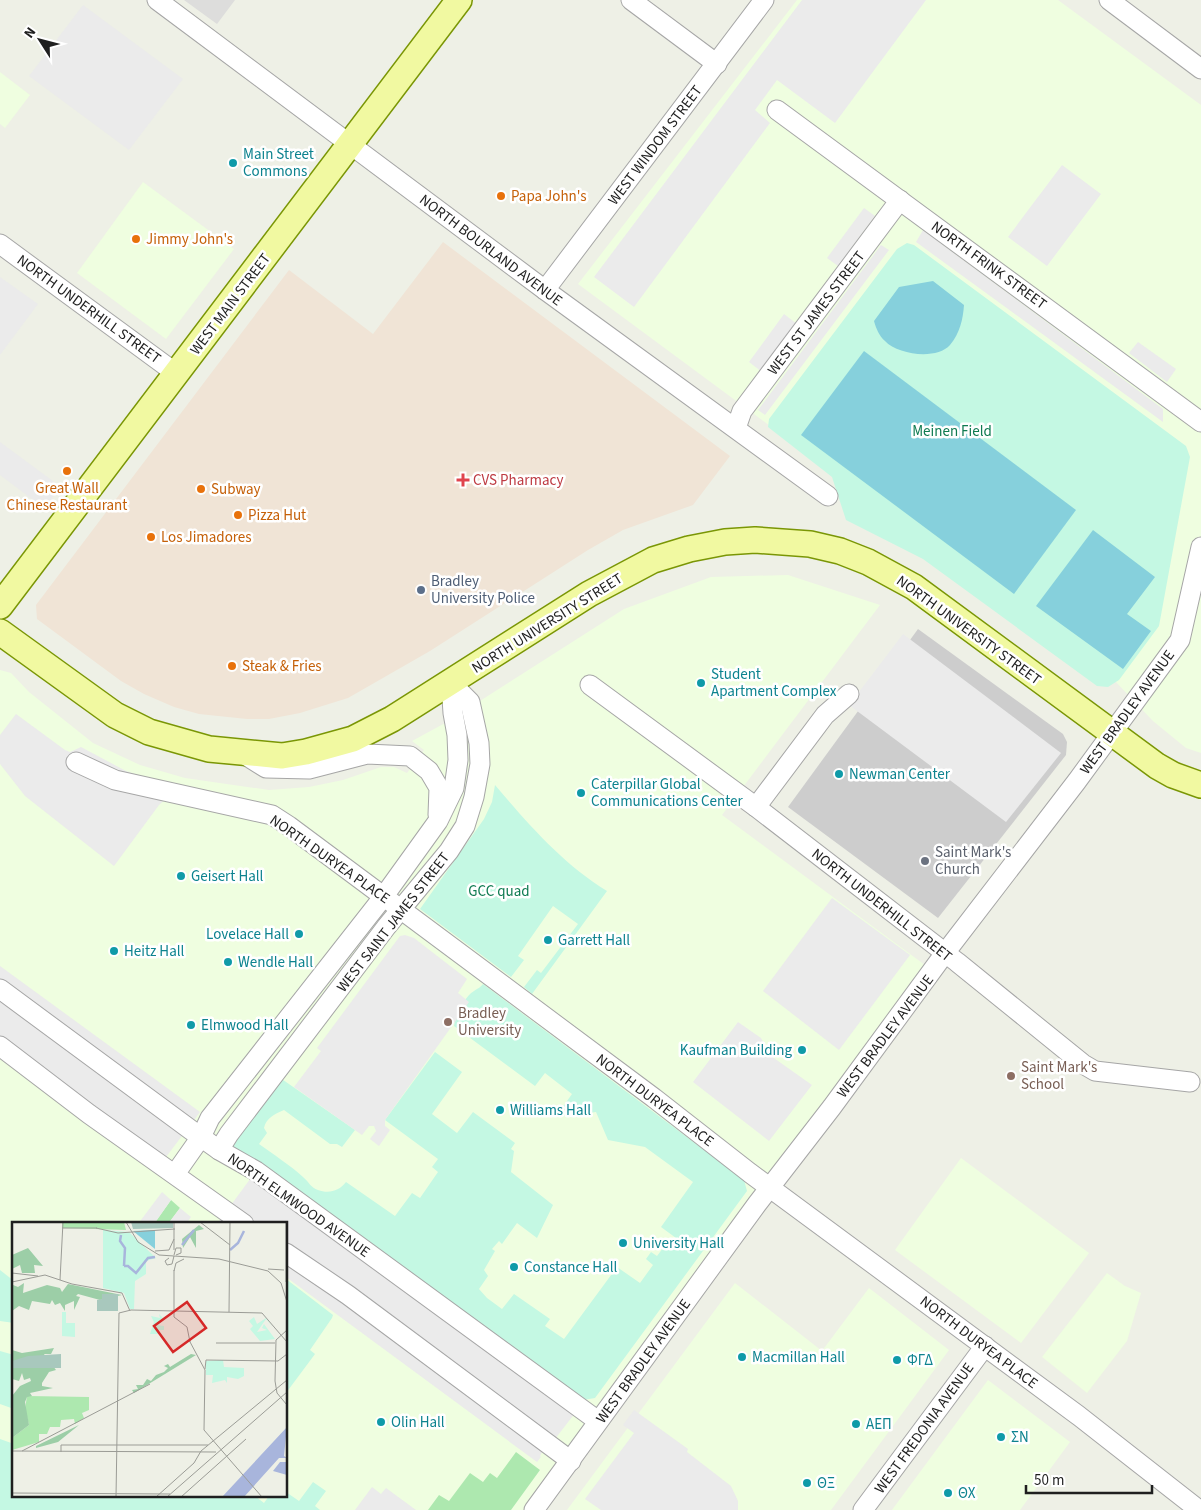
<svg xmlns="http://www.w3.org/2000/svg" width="1201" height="1510" viewBox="0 0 1201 1510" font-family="'Source Sans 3',sans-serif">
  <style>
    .residential { fill: #dddddc }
    .commercial { fill: #f0e4d6 }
    .education { fill: #effee0; fill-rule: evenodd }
    .religious { fill: #cdcdcd }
    .grass { fill: #ade8af }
    .park { fill: #c4f8e3 }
    .pitch { fill: #86d0dc }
    .parking { fill: #ebebeb }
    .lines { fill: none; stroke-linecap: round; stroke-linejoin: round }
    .minor-casing { stroke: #a6a6a6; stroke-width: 21 }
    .major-casing { stroke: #7a9605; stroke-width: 28 }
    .minor { stroke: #fff; stroke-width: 19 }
    .major { stroke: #f1f9a1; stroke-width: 25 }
    .culture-dot { fill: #0f9aa8; stroke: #fff; stroke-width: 2 }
    .food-dot { fill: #e8710a; stroke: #fff; stroke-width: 2 }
    .health-dot { fill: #e0444e; stroke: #fff; stroke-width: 2 }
    .service-dot { fill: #5c6f8a; stroke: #fff; stroke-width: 2 }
    .worship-dot { fill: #6b7280; stroke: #fff; stroke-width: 2 }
    .education-dot { fill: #8d6e63; stroke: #fff; stroke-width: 2 }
    .labels { text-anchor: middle; stroke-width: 5; stroke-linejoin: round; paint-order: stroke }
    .street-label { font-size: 15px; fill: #1f1f1f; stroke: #fff }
    .culture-label { font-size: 15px; fill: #0d838f; stroke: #fff; text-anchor: start }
    .food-label { font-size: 15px; fill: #c56008; stroke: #fff; text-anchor: start }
    .park-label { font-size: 15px; fill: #0f7b51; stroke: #fff }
    .health-label { font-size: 15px; fill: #be3a42; stroke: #fff; text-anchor: start }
    .service-label { font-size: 15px; fill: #4e5e75; stroke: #fff; text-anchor: start }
    .worship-label { font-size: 15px; fill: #5b616d; stroke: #fff; text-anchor: start }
    .education-label { font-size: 15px; fill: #785e54; stroke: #fff; text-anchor: start }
    .inset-river { fill: none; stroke: #a8b5dc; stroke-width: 2.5 }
    .inset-road { fill: none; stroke: #9b9c96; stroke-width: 1 }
    .view { fill: #d62828; fill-opacity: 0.15; stroke: #d62828; stroke-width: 2.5 }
    .inset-edge { fill: none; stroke: #1f1f1f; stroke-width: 2.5 }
  </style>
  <rect width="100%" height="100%" fill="#eef0e6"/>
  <polygon class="residential" points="184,0 235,0 217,24"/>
  <polygon class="commercial" points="443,242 730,456 693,505 623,530 588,550 430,651 348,698 300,713 269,719 247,719 199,714 174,707 144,694 121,681 37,619 36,605 289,270 373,334"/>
  <g class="education">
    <polygon points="797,0 1058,0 1201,105 1201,753 1186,748 1153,721 1115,681 578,284"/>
    <polygon points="0,72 30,95 5,128 0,124"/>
    <polygon points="143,182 234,249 166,339 77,273"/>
    <path d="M 788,575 L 880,605 L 722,815 L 933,971 L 534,1510 L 0,1510 L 0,670 L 11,673 L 29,692 L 93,743 L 140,765 L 185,778 L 269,790 L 309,787 L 343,780 L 381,767 L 394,767 L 407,773 L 424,750 L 412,741 L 447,722 L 624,609 L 711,577 ZM 14,1224 L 286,1224 L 286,1496 L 14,1496 Z"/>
    <polygon points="961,1158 1089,1253 1021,1343 895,1250"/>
    <polygon points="1107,1273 1125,1286 1141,1293 1127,1341 1087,1393 1042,1357"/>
    <polygon points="735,1283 822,1351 869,1288 949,1350 831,1510 567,1510"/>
    <polygon points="988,1380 1070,1442 1020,1510 892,1510"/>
  </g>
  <polygon class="religious" points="918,629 1063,734 1067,742 1066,755 938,918 788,807"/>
  <g class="grass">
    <polygon points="171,1200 180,1208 168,1224 154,1224"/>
    <polygon points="516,1452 540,1470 511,1510 428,1510 439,1495 449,1501 470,1473 483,1482 490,1473 497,1478"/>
  </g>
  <g class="park">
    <polygon points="907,243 914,245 1186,446 1190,457 1159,626 1119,680 1108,687 1097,686 923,559 846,520 832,477 768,427 769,419 897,249"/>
    <path d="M 495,785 C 528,824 563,864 607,891 L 532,994 L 524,987 L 537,970 L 541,973 L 578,924 L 553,906 L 518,956 L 524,960 L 511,977 L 420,909 L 484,819 L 492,802 Z"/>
    <path d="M 483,984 L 744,1180 L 747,1191 L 595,1398 L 583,1400 L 226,1142 L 276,1075 L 355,1130 L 342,1147 L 337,1144 L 330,1144 L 284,1110 C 275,1114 266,1118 264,1128 L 267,1133 L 259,1144 C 274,1155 290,1165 303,1177 C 309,1182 311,1188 318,1190 C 329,1194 339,1191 346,1182 L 395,1216 L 412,1193 L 420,1198 L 438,1172 L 432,1167 L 438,1159 L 385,1120 L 435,1052 L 462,1072 L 432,1114 L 457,1133 L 473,1112 L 515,1143 L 511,1149 L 514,1151 L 511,1172 L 553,1205 L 537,1238 L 517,1223 L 502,1244 L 499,1241 L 492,1249 L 495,1251 L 484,1270 L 488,1276 L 479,1289 L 487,1298 L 502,1309 L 514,1294 L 550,1319 L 545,1326 L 564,1339 L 617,1267 L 640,1283 L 653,1265 L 646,1259 L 651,1252 L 657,1256 L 666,1244 L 669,1246 L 676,1238 L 661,1227 L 693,1182 L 645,1147 L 608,1140 L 596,1112 L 589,1113 L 588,1108 L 567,1112 L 562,1108 L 572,1094 L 545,1073 L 535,1086 L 454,1026 C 456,1015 464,997 474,991 C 478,988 480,988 483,984 Z"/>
    <polygon points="0,1270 14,1281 14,1323 0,1321"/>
    <polygon points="286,1279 333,1315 332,1318 310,1350 315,1354 286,1393"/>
    <polygon points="0,1351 14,1355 14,1409 0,1404"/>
    <polygon points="0,1439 14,1444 14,1496 255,1496 264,1503 269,1496 286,1496 286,1492 299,1501 313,1482 326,1491 315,1506 320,1510 0,1510"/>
  </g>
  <g class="pitch">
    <path d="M 933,281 L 964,305 C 963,319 960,333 950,345 C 937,360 898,355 885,341 C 879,336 876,328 874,321 L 899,287 Z"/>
    <polygon points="864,351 1076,510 1014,594 801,435"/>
    <polygon points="1093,530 1155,577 1127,614 1151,631 1123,669 1036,606"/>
  </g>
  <g class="parking">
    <polygon points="802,0 926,0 835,123 777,80 755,110 770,123 634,307 594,277"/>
    <polygon points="83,5 183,79 129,150 29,76"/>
    <polygon points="1062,165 1101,194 1047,266 1008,237"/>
    <polygon points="864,208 875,216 838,266 827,258"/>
    <polygon points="923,230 1163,409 1163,422 916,242"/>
    <polygon points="881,245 889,250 765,415 758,410"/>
    <polygon points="0,277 38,304 0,355"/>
    <polygon points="784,314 797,324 762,372 749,362"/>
    <polygon points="1138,342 1176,369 1167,382 1129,353"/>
    <polygon points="0,442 61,487 44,508 0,475"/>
    <polygon points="903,634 1061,753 1006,822 849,705"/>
    <polygon points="16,714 65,750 70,752 81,747 126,771 150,779 172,793 159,805 114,866 25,796 0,764 0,735"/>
    <polygon points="832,898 910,955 839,1050 763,991"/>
    <polygon points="405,935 414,938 467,979 458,993 469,1002 385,1120 385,1126 390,1130 379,1146 370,1139 376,1131 374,1126 369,1126 362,1135 294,1087 321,1051 317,1048 400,936"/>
    <polygon points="0,966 200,1112 160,1165 0,1044"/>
    <polygon points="738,1022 761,1038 771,1056 812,1085 769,1141 693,1082"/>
    <polygon points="256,1171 579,1408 555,1439 543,1450 540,1456 541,1457 537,1462 286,1277 286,1224 217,1224"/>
    <polygon points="162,1192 171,1200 154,1224 138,1224"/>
    <polygon points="180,1208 191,1217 186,1224 168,1224"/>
    <polygon points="634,1410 688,1449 687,1452 731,1486 738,1501 738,1510 601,1510 585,1499 634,1433 623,1425"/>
    <polygon points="372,1487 381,1494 386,1488 416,1510 355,1510"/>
  </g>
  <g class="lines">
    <g class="minor-casing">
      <g id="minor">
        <polyline points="157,0 545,290 828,496"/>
        <polyline points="631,0 717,64"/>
        <polyline points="1109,0 1201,69"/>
        <polyline points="777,110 1201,422"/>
        <polyline points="0,244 177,374"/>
        <polyline points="545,290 764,0"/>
        <polyline points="736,428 742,411 900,200"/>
        <polyline points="590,685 756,807 957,962 1083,1064 1095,1071 1190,1082"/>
        <polyline points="242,753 266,768 309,769 367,754 410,756 429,771 439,788 438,815"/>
        <polyline points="76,762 115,780 272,815 289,826 654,1098 750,1173 1079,1416 1199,1510"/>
        <polyline points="756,807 825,715 849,694"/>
        <polyline points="0,989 191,1130 219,1150 256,1171 598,1421"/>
        <polyline points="0,1046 89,1114 244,1224"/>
        <polyline points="219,1150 229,1134 387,926 449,851 465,826 474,797 480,764 479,743 470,702 451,683"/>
        <polyline points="175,1174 201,1137 210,1118 384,896 438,821 454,788 458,760 457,735 453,713 451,683"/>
        <polyline points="286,1253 348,1295 571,1461"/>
        <polyline points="534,1510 757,1204 832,1107 945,953 1077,781 1180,640 1201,547"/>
        <polyline points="863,1510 985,1346"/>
      </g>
    </g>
    <g class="major-casing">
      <g id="major">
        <polyline points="0,606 459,0"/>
        <polyline points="0,632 115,715 149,732 209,749 282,756 306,752 353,739 392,719 589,594 653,560 689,549 725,542 755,540 810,544 840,551 868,562 914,587 1157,766 1173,775 1201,785"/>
      </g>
    </g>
    <use href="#minor" class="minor"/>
    <use href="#major" class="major"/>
  </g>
  <g class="culture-dot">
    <circle cx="233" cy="163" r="5"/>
    <circle cx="701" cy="683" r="5"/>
    <circle cx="839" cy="774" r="5"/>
    <circle cx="581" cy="793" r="5"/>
    <circle cx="181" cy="876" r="5"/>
    <circle cx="299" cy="934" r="5"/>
    <circle cx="548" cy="940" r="5"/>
    <circle cx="114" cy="951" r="5"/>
    <circle cx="228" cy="962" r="5"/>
    <circle cx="191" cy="1025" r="5"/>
    <circle cx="802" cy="1050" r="5"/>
    <circle cx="500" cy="1110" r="5"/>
    <circle cx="623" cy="1243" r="5"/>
    <circle cx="514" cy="1267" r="5"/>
    <circle cx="742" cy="1357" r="5"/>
    <circle cx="897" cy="1360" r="5"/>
    <circle cx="381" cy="1422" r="5"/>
    <circle cx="856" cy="1424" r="5"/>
    <circle cx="1001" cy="1437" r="5"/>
    <circle cx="807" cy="1483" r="5"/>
    <circle cx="948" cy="1493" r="5"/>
  </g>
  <g class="food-dot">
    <circle cx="501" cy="196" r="5"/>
    <circle cx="136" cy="239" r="5"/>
    <circle cx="67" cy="471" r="5"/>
    <circle cx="201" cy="489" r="5"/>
    <circle cx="238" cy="515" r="5"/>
    <circle cx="151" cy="537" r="5"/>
    <circle cx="232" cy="666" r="5"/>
  </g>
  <path class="health-dot" d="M460.5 472.5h5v5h5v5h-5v5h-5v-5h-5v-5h5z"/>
  <circle class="service-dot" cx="421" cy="590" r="5"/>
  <circle class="worship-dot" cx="925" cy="861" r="5"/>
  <g class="education-dot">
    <circle cx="448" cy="1022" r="5"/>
    <circle cx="1011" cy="1076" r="5"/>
  </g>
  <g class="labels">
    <g class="street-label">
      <text transform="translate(655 145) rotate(-53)" y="5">WEST WINDOM STREET</text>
      <text transform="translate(491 250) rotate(37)" y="5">NORTH BOURLAND AVENUE</text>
      <text transform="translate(989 265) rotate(36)" y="5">NORTH FRINK STREET</text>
      <text transform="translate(230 304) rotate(-53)" y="5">WEST MAIN STREET</text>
      <text transform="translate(89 309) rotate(36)" y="5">NORTH UNDERHILL STREET</text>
      <text transform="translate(816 313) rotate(-53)" y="5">WEST ST JAMES STREET</text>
      <text transform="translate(547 623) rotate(-32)" y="5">NORTH UNIVERSITY STREET</text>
      <text transform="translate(969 630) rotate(36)" y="5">NORTH UNIVERSITY STREET</text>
      <text transform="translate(1127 712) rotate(-54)" y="5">WEST BRADLEY AVENUE</text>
      <text transform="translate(330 859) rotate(35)" y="5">NORTH DURYEA PLACE</text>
      <text transform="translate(882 905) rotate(38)" y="5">NORTH UNDERHILL STREET</text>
      <text transform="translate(393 922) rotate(-52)" y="5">WEST SAINT JAMES STREET</text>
      <text transform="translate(885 1036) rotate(-53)" y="5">WEST BRADLEY AVENUE</text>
      <text transform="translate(655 1100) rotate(37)" y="5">NORTH DURYEA PLACE</text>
      <text transform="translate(299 1205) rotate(35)" y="5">NORTH ELMWOOD AVENUE</text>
      <text transform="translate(979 1342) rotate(37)" y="5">NORTH DURYEA PLACE</text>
      <text transform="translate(643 1361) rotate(-54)" y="5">WEST BRADLEY AVENUE</text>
      <text transform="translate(924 1428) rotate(-54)" y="5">WEST FREDONIA AVENUE</text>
    </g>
    <g class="culture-label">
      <text x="243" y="159">Main Street<tspan x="243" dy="17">Commons</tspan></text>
      <text x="711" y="679">Student<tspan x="711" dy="17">Apartment Complex</tspan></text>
      <text x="849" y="779">Newman Center</text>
      <text x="591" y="789">Caterpillar Global<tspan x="591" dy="17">Communications Center</tspan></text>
      <text x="191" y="881">Geisert Hall</text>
      <text x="289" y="939" text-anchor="end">Lovelace Hall</text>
      <text x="558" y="945">Garrett Hall</text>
      <text x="124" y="956">Heitz Hall</text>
      <text x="238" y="967">Wendle Hall</text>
      <text x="201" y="1030">Elmwood Hall</text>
      <text x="792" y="1055" text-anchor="end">Kaufman Building</text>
      <text x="510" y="1115">Williams Hall</text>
      <text x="633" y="1248">University Hall</text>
      <text x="524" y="1272">Constance Hall</text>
      <text x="752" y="1362">Macmillan Hall</text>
      <text x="907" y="1365">ΦΓΔ</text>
      <text x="391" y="1427">Olin Hall</text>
      <text x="866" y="1429">ΑΕΠ</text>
      <text x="1011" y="1442">ΣΝ</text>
      <text x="817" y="1488">ΘΞ</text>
      <text x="958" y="1498">ΘΧ</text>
    </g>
    <g class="food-label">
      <text x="511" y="201">Papa John's</text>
      <text x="146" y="244">Jimmy John's</text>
      <text x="67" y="493" text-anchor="middle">Great Wall<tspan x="67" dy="17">Chinese Restaurant</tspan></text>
      <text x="211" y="494">Subway</text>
      <text x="248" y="520">Pizza Hut</text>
      <text x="161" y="542">Los Jimadores</text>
      <text x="242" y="671">Steak &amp; Fries</text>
    </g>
    <g class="park-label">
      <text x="952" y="436">Meinen Field</text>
      <text x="499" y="896">GCC quad</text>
    </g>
    <g class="health-label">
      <text x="473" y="485">CVS Pharmacy</text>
    </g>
    <g class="service-label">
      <text x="431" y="586">Bradley<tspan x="431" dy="17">University Police</tspan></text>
    </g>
    <g class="worship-label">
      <text x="935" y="857">Saint Mark's<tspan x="935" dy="17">Church</tspan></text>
    </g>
    <g class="education-label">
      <text x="458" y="1018">Bradley<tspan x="458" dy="17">University</tspan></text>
      <text x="1021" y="1072">Saint Mark's<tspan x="1021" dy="17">School</tspan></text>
    </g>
  </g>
  <g transform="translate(12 1222)">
    <rect width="275" height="275" fill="#eef0e6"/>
    <path d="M 50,0 L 112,0 L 114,8 L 50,6 ZM 15,174 L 77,175 L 77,188 L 70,191 L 72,196 L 63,202 L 62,197 L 49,198 L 48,205 L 38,205 L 35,212 L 27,212 L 27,220 L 0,228 L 0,216 L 17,203 L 13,187 Z" fill="#ade8af"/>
    <path d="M 187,3 L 192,7 L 184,9 L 184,26 L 178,15 L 171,26 L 170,17 ZM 16,26 L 31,44 L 22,43 L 23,51 L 10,51 L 8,43 L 0,47 L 0,33 ZM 12,61 L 11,71 L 35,63 L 48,66 L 50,70 L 56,62 L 110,73 L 88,78 L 66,72 L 64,74 L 68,75 L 62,88 L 62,79 L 53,83 L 53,89 L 48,81 L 43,83 L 40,78 L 38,82 L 20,79 L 17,88 L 7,84 L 0,89 L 1,63 L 6,65 ZM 42,126 L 39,132 L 32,132 L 44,148 L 37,150 L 30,161 L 30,164 L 41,166 L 18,171 L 20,174 L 15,175 L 13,180 L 17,203 L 0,216 L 0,174 L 8,164 L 19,159 L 18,156 L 12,158 L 10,151 L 7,159 L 0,157 L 0,145 L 9,142 L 0,139 L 0,128 L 10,131 ZM 179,132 L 184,133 L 122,171 L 120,168 L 126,167 L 124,163 L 131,163 L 135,157 L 139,159 L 144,153 L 152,150 L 156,146 L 152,144 L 156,142 L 158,145 ZM 67,203 L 46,220 L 24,226 L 24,224 Z" fill="#9ccea7"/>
    <path d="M 119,0 L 161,0 L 161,6 L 121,7 ZM 90,72 L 106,72 L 106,89 L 85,89 L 85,78 L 90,77 ZM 49,132 L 49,146 L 0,146 L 0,139 L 16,134 Z" fill="#a8c8bd"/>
    <path d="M 91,8 L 117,10 L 144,36 L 134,39 L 134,52 L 123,59 L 122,87 L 118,87 L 112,71 L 91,66 ZM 50,90 L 54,90 L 54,101 L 63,101 L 63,115 L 50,114 ZM 147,92 L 151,96 L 144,103 L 152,104 L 152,108 L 147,108 L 147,112 L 138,112 L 142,100 L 139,94 L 148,96 ZM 242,95 L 245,102 L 254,96 L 261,105 L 254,97 L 245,110 L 255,108 L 250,106 L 252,102 L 263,117 L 248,119 L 238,107 L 241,104 L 237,99 ZM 211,138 L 212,145 L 232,146 L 232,154 L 226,157 L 215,155 L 215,161 L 213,158 L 200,161 L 201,153 L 194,153 L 194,139 Z" fill="#c4f8e3"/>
    <path d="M 143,8 L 143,27 L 121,9 Z" fill="#86d0dc"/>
    <path d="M 275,205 L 272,234 L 275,236 L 267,236 L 232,275 L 210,275 ZM 268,240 L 275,240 L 275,253 L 261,249 Z" fill="#a8b5dc"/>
    <path class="inset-river" d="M 109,13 L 108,19 L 113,26 L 112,44M 170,23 L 182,8M 218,28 L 226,21 L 232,9M 112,44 L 116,44 L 124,51 L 136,36 L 143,35"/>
    <path class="inset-road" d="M 114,0 L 126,20 L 147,33 L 207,37 L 256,49 L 269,61 L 275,80M 188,0 L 218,23M 274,0 L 274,60M 50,6 L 85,6M 84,6 L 106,11 L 163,7M 162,28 L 162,0M 143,29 L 157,28 L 162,17M 162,33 L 164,26 L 169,26 L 169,31 L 164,33M 157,36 L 153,39 L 155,43 L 160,42 L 162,34M 256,47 L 272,48M 162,48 L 162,95 L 175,105 L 178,120M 162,49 L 164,41 L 172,37M 0,51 L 26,54M 48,58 L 51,0M 0,60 L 33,53 L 60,62 L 110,71 L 118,89M 217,90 L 218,0M 275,108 L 264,118 L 263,159 L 265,171 L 275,183M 177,118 L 193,148 L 192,208 L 250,275M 204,121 L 263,121M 193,147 L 194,138 L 266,139 L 275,132M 0,229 L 204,230M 10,229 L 138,162M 49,230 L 49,223 L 196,223M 0,271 L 158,272M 104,275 L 107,91 L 119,88 L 250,91 L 275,120M 144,275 L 182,241 L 189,229 L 275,158M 155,275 L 275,170M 169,275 L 234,217"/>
    <path class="view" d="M 175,80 L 194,106 L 161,130 L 142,104 Z"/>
    <rect width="275" height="275" class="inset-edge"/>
  </g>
  <g transform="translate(40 40) rotate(306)" stroke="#ffffff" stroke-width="4" paint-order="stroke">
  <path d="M0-4L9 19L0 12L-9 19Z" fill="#1f1f1f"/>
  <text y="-8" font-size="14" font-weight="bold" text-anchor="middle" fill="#1f1f1f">N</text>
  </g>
  <path d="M1026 1485v8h126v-8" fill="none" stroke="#1f1f1f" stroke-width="2.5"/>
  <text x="1034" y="1485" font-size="15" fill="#1f1f1f" stroke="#ffffff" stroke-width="4" paint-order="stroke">50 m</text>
</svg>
